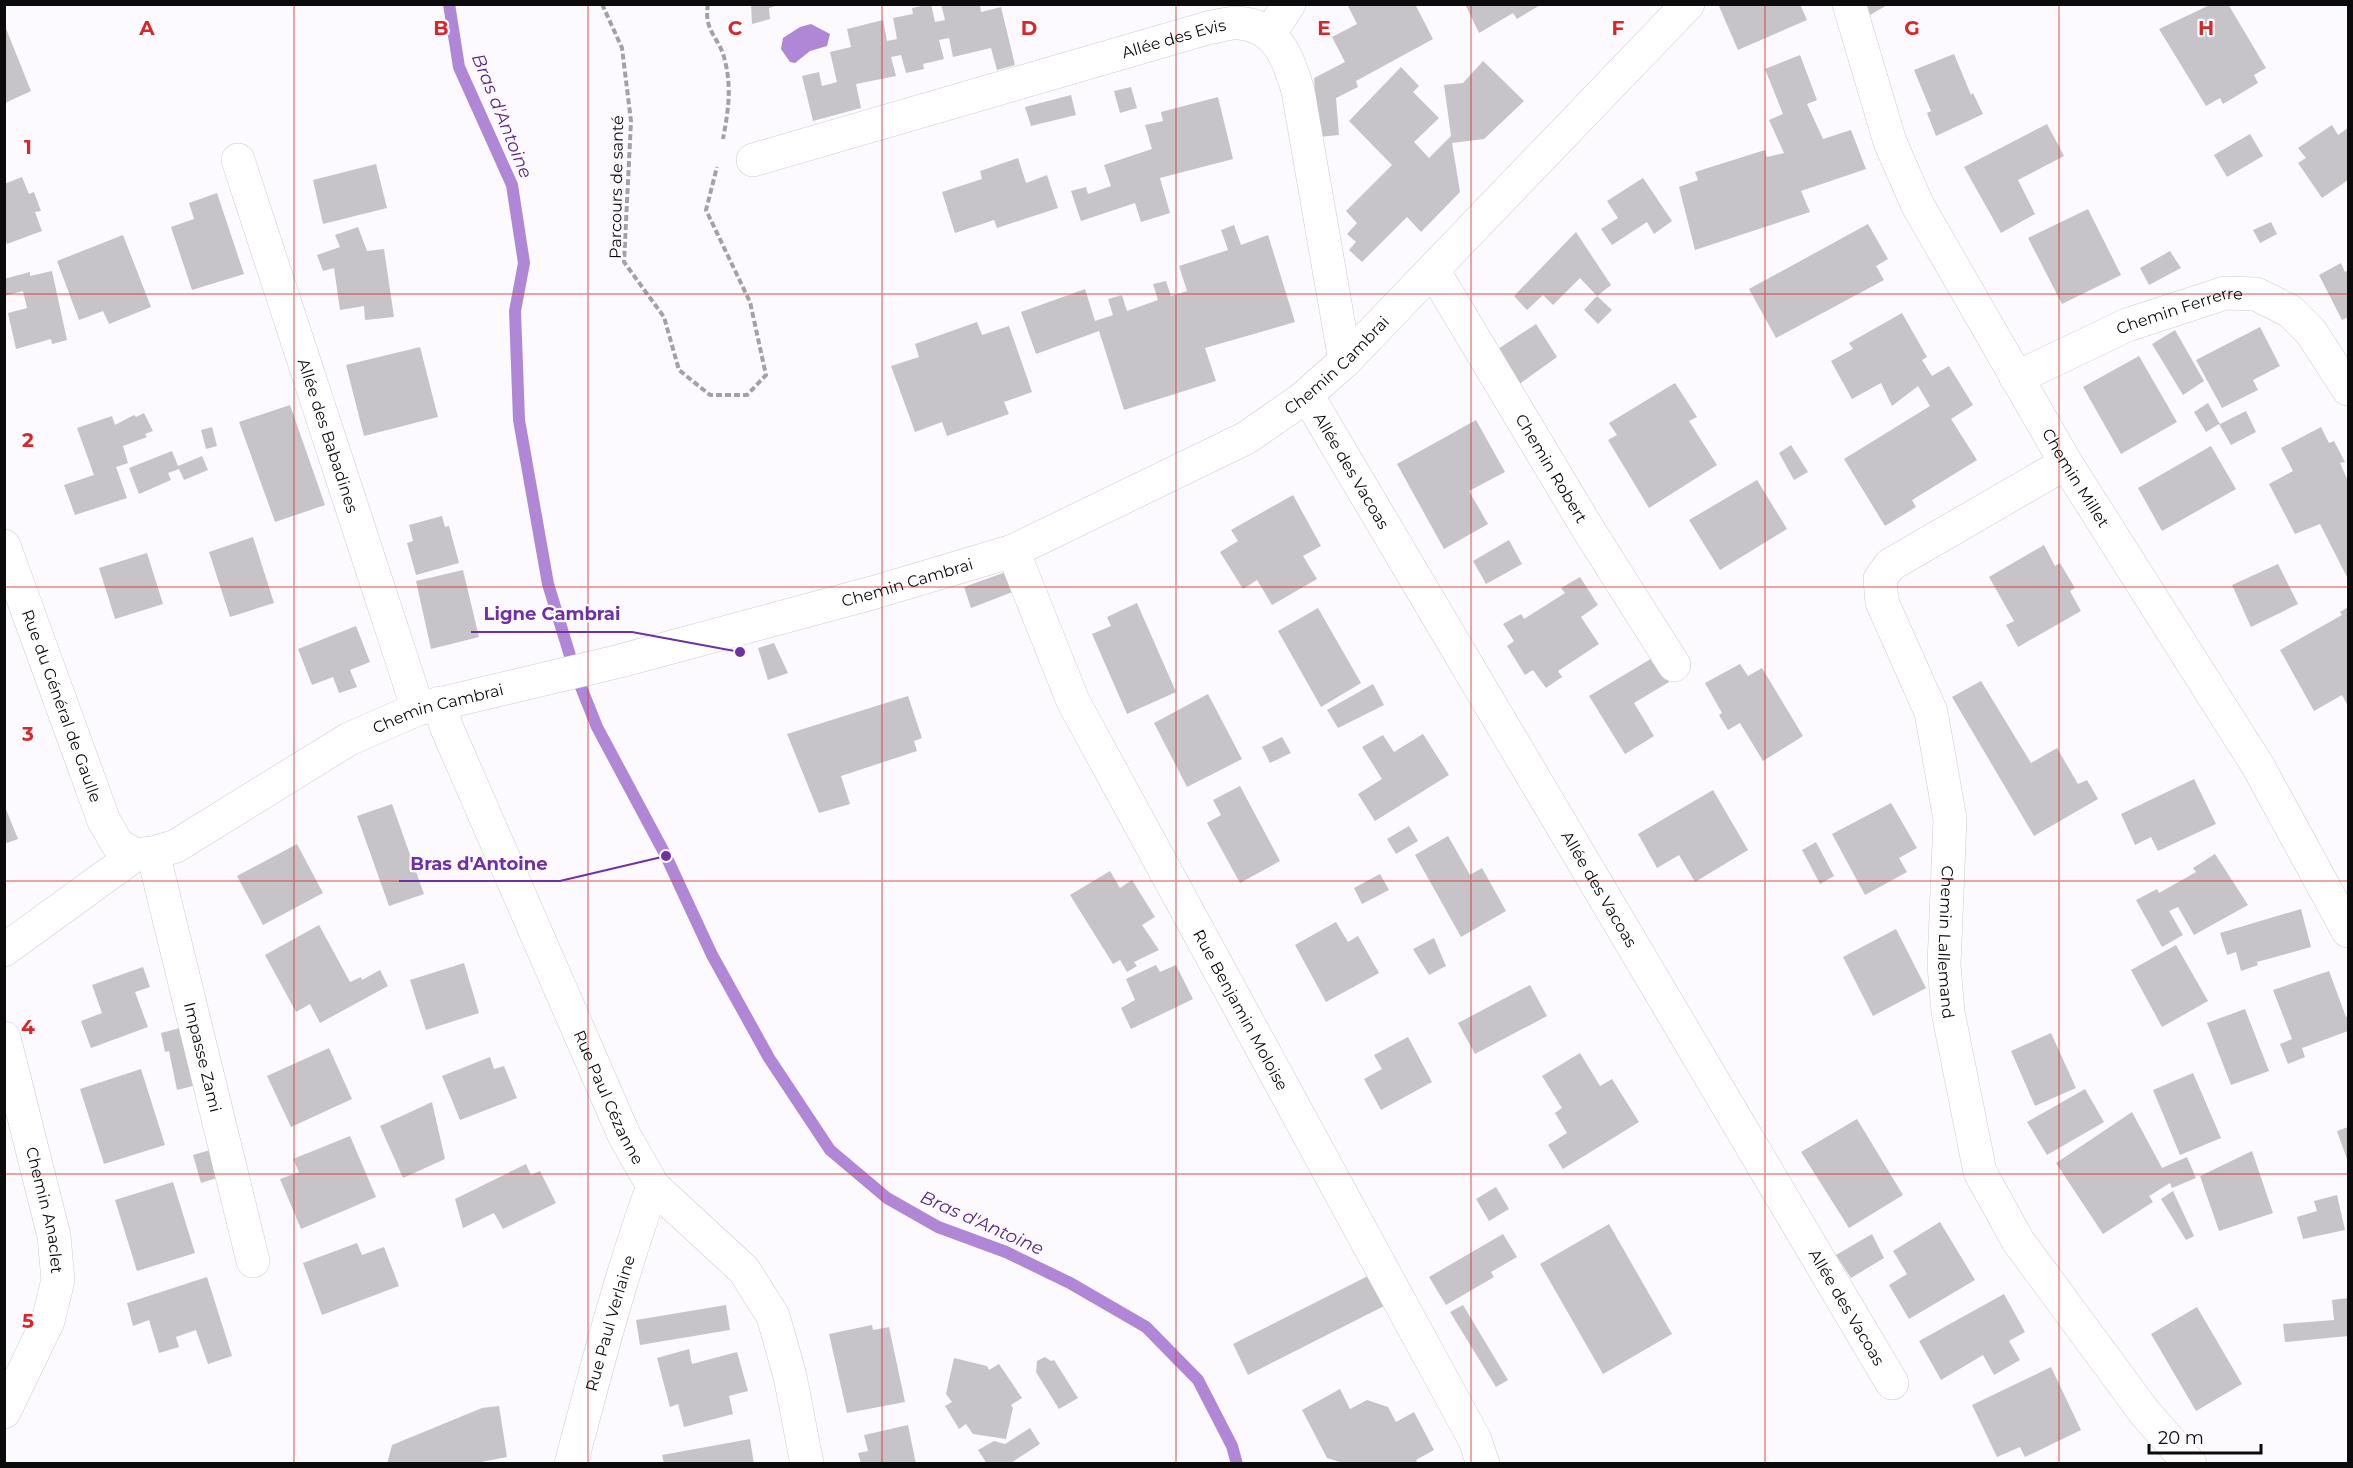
<svg xmlns="http://www.w3.org/2000/svg" width="2353" height="1468" viewBox="0 0 2353 1468" font-family="Montserrat,sans-serif">
  <style>
    .water { fill: #af87d6 }
    .lines { fill: none; stroke-linecap: round; stroke-linejoin: round }
    .stream { stroke: #af87d6; stroke-width: 12 }
    .building { fill: #c6c4c8 }
    .street-casing { stroke: #cccbce; stroke-width: 34 }
    .secondary-casing { stroke: #cccbce; stroke-width: 34 }
    .path { stroke: #a2a1a4; stroke-width: 4; stroke-dasharray: 6 3; stroke-linecap: butt }
    .street { stroke: #fff; stroke-width: 33 }
    .secondary { stroke: #fff; stroke-width: 33 }
    .grid { fill: none; stroke: #d62828; stroke-width: 1.5; stroke-opacity: 0.55 }
    .labels { text-anchor: middle; stroke-width: 4.5; stroke-linejoin: round; paint-order: stroke }
    .street-label { font-size: 16px; fill: #0c0b0c; stroke: #fcfafe }
    .water-label { font-size: 18px; font-style: italic; fill: #5b2683; stroke: #fcfafe }
    .grid-label { font-size: 20px; text-anchor: middle; font-weight: bold; fill: #d62828; stroke: #fcfafe; stroke-width: 4.5; stroke-linejoin: round; paint-order: stroke }
    .leader { fill: none; stroke: #712fa4; stroke-width: 2 }
    .callout-dot { fill: #712fa4; stroke: #fcfafe; stroke-width: 2 }
    .callout-label { font-size: 18px; text-anchor: middle; font-weight: bold; fill: #712fa4; stroke: #fcfafe; stroke-width: 4.5; stroke-linejoin: round; paint-order: stroke }
  </style>
  <rect width="100%" height="100%" fill="#fcfafe"/>
  <polygon class="water" points="811,24 830,34 827,46 810,51 795,63 790,62 781,49 783,38 800,27"/>
  <g class="lines">
    <polyline class="stream" points="449,4 459,67 512,185 524,263 515,311 519,420 548,584 575,672 597,727 666,856 712,955 769,1058 830,1150 887,1198 938,1227 1006,1252 1070,1283 1146,1327 1198,1380 1232,1446 1237,1464"/>
  </g>
  <g class="building">
    <polygon points="751,4 779,4 779,5 769,8 770,19 752,24"/>
    <polygon points="931,4 935,22 945,20 941,4 980,4 981,12 1001,7 1015,65 997,70 991,48 953,57 949,38 939,40 944,59 923,64 924,69 906,73 901,55 891,57 896,76 856,84 861,108 813,121 802,76 819,72 822,86 837,82 830,52 851,47 847,29 883,20 887,41 897,39 893,18 913,14 912,8"/>
    <polygon points="1347,4 1415,4 1433,39 1356,81 1358,87 1336,98 1339,135 1319,137 1314,78 1345,62 1332,37 1357,24"/>
    <polygon points="1465,4 1542,4 1517,19 1513,13 1479,33"/>
    <polygon points="1718,4 1800,4 1807,20 1738,50"/>
    <polygon points="1867,4 1889,4 1870,15"/>
    <polygon points="2212,4 2228,4 2266,68 2254,75 2258,83 2223,104 2220,98 2206,106 2159,29"/>
    <polygon points="5,26 31,91 5,103"/>
    <polygon points="1954,54 1971,95 1973,93 1983,114 1936,136 1927,113 1931,111 1914,70"/>
    <polygon points="1800,55 1817,100 1807,104 1823,139 1851,130 1866,169 1801,191 1810,212 1695,250 1679,187 1698,180 1695,172 1765,150 1767,157 1784,153 1769,120 1783,114 1765,69"/>
    <polygon points="1483,61 1524,101 1484,139 1452,143 1460,192 1421,232 1407,217 1362,262 1349,250 1356,242 1347,234 1357,223 1346,211 1392,165 1349,121 1401,67 1419,86 1413,92 1439,118 1414,142 1429,158 1451,136 1444,85 1463,83"/>
    <polygon points="1131,87 1137,108 1120,113 1114,91"/>
    <polygon points="1071,95 1076,115 1031,126 1025,107"/>
    <polygon points="1218,97 1233,159 1160,178 1170,213 1141,222 1135,203 1081,221 1071,191 1086,187 1088,194 1111,186 1104,165 1152,149 1145,125 1163,121 1161,112"/>
    <polygon points="2047,124 2064,156 2018,180 2035,214 2001,233 1964,167"/>
    <polygon points="2332,125 2338,135 2348,128 2348,180 2322,198 2298,163 2306,158 2298,148"/>
    <polygon points="2250,134 2263,156 2227,177 2214,155"/>
    <polygon points="1018,158 1026,183 1047,175 1058,208 997,228 994,220 955,233 942,192 982,179 980,171"/>
    <polygon points="376,164 387,208 323,224 313,180"/>
    <polygon points="22,177 29,194 34,192 41,211 35,212 42,231 7,244 4,237 4,184"/>
    <polygon points="1643,178 1672,221 1654,234 1647,222 1612,245 1601,229 1618,218 1607,201"/>
    <polygon points="217,193 244,274 192,290 171,227 194,219 189,203"/>
    <polygon points="2088,209 2121,275 2062,304 2028,238"/>
    <polygon points="2271,222 2277,234 2260,243 2253,230"/>
    <polygon points="1868,224 1888,259 1876,266 1884,280 1776,338 1749,289"/>
    <polygon points="1234,225 1241,245 1268,235 1295,322 1205,348 1216,381 1124,410 1099,331 1036,354 1021,312 1085,289 1095,321 1113,315 1108,299 1122,295 1127,311 1158,300 1153,284 1166,281 1171,296 1187,291 1179,266 1228,250 1221,230"/>
    <polygon points="358,227 367,251 384,249 394,317 365,320 364,306 340,310 334,268 323,271 317,255 340,247 335,235"/>
    <polygon points="1576,232 1611,285 1597,296 1580,278 1553,305 1543,295 1527,310 1514,296"/>
    <polygon points="123,235 151,307 109,324 103,311 79,320 57,261"/>
    <polygon points="2170,251 2181,268 2149,285 2140,268"/>
    <polygon points="2341,263 2345,272 2348,270 2348,317 2342,320 2319,275"/>
    <polygon points="52,271 67,340 52,344 51,339 16,349 8,313 27,308 23,291 4,296 4,279 30,272 30,276"/>
    <polygon points="1597,296 1612,310 1598,324 1584,310"/>
    <polygon points="1902,313 1927,357 1922,360 1932,376 1949,366 1973,405 1951,419 1977,460 1912,500 1916,507 1885,526 1844,459 1930,406 1918,386 1892,406 1881,383 1852,399 1831,361 1853,349 1849,343"/>
    <polygon points="977,322 982,335 1009,326 1032,392 1004,402 1009,414 947,436 942,422 915,432 891,366 919,357 915,344"/>
    <polygon points="1536,324 1557,357 1518,385 1498,349"/>
    <polygon points="2260,327 2280,366 2253,380 2258,390 2222,408 2196,360"/>
    <polygon points="2175,330 2204,381 2183,395 2152,344"/>
    <polygon points="420,347 438,417 364,436 346,365"/>
    <polygon points="2139,356 2177,422 2121,454 2083,387"/>
    <polygon points="1675,383 1697,417 1689,421 1717,465 1649,508 1608,440 1617,435 1609,423"/>
    <polygon points="2208,403 2220,424 2246,411 2256,432 2231,445 2219,424 2206,432 2194,412"/>
    <polygon points="290,405 325,505 275,522 239,422"/>
    <polygon points="144,413 153,431 145,434 147,437 123,446 128,463 116,467 127,498 75,515 64,485 94,475 77,428 112,416 115,425 134,415 136,417"/>
    <polygon points="1476,420 1505,472 1469,491 1488,524 1444,549 1397,464"/>
    <polygon points="212,427 217,446 206,449 201,430"/>
    <polygon points="2321,427 2329,443 2334,441 2345,462 2340,463 2348,481 2348,579 2320,524 2295,534 2269,484 2293,471 2281,448"/>
    <polygon points="1791,445 1808,472 1794,480 1779,453"/>
    <polygon points="2211,446 2236,489 2162,531 2138,488"/>
    <polygon points="172,451 178,466 202,456 208,470 184,480 179,469 168,473 171,480 139,494 129,468"/>
    <polygon points="1757,480 1787,529 1720,570 1689,520"/>
    <polygon points="1293,495 1321,546 1303,556 1317,579 1272,605 1257,580 1243,589 1220,552 1238,541 1231,530"/>
    <polygon points="442,516 445,527 449,526 459,563 416,575 407,543 413,541 409,525"/>
    <polygon points="253,537 274,603 230,617 209,552"/>
    <polygon points="1509,540 1522,564 1486,584 1473,561"/>
    <polygon points="2044,545 2055,566 2060,563 2075,588 2070,591 2081,611 2018,647 2006,625 2014,621 1989,577"/>
    <polygon points="147,553 163,604 115,619 99,568"/>
    <polygon points="2278,564 2298,604 2251,627 2232,585"/>
    <polygon points="463,570 479,637 431,649 416,581"/>
    <polygon points="1006,572 1015,591 971,608 964,587"/>
    <polygon points="1580,577 1598,605 1581,617 1599,644 1558,671 1562,677 1546,688 1533,670 1525,675 1507,646 1514,641 1503,624 1521,614 1524,619 1565,593 1561,588"/>
    <polygon points="1137,603 1176,692 1127,714 1092,634 1111,626 1107,617"/>
    <polygon points="2348,607 2348,706 2342,695 2314,711 2280,650 2342,615 2340,612"/>
    <polygon points="1318,608 1361,683 1321,707 1278,631"/>
    <polygon points="356,626 370,662 350,670 357,687 339,693 333,677 312,685 298,649"/>
    <polygon points="774,643 788,673 768,680 758,648"/>
    <polygon points="1654,657 1669,682 1634,703 1654,736 1625,754 1589,696"/>
    <polygon points="1740,664 1748,676 1762,668 1803,736 1763,761 1740,723 1728,730 1719,715 1722,713 1705,683"/>
    <polygon points="1981,681 2031,763 2057,748 2078,784 2087,780 2098,799 2034,836 1952,697"/>
    <polygon points="1373,684 1384,705 1338,728 1327,710"/>
    <polygon points="1208,694 1242,759 1187,787 1154,723"/>
    <polygon points="908,696 922,738 914,741 917,751 841,776 850,804 819,813 787,734"/>
    <polygon points="1423,734 1449,775 1375,821 1358,794 1382,779 1362,747 1383,735 1394,752"/>
    <polygon points="1282,737 1291,753 1270,763 1262,747"/>
    <polygon points="2194,779 2216,824 2158,851 2151,837 2135,845 2121,814"/>
    <polygon points="1240,786 1280,861 1240,883 1207,823 1221,815 1213,800"/>
    <polygon points="1713,790 1748,850 1695,882 1679,855 1657,868 1638,834"/>
    <polygon points="1891,803 1917,848 1899,858 1907,872 1865,895 1832,834"/>
    <polygon points="392,804 424,894 389,906 357,816"/>
    <polygon points="5,807 18,839 7,843 4,840"/>
    <polygon points="1409,826 1418,841 1396,854 1387,839"/>
    <polygon points="1448,836 1470,875 1482,868 1506,911 1461,937 1415,855"/>
    <polygon points="1816,842 1834,876 1820,884 1802,850"/>
    <polygon points="297,844 323,893 263,925 237,876"/>
    <polygon points="2215,854 2248,905 2194,935 2178,907 2169,911 2183,935 2162,947 2136,900 2157,889 2159,893 2196,872 2193,868"/>
    <polygon points="1110,871 1120,888 1132,880 1155,917 1142,925 1159,950 1134,962 1137,966 1127,972 1120,960 1113,964 1070,895"/>
    <polygon points="1380,874 1389,890 1362,904 1354,888"/>
    <polygon points="2301,909 2311,947 2257,962 2258,965 2241,971 2236,952 2227,955 2220,933"/>
    <polygon points="1336,922 1348,942 1358,936 1379,973 1326,1002 1295,945"/>
    <polygon points="319,925 350,982 361,977 362,980 380,970 388,986 320,1023 310,1004 296,1012 265,955"/>
    <polygon points="1896,929 1926,988 1873,1016 1843,957"/>
    <polygon points="1434,938 1446,966 1429,975 1413,949"/>
    <polygon points="2176,945 2208,1001 2162,1027 2131,970"/>
    <polygon points="464,963 479,1013 426,1030 410,980"/>
    <polygon points="1156,965 1160,972 1176,965 1193,999 1131,1029 1121,1008 1135,1000 1126,979"/>
    <polygon points="143,967 150,987 135,992 148,1027 91,1048 81,1021 102,1013 92,985"/>
    <polygon points="2329,971 2346,1017 2348,1016 2348,1031 2302,1048 2305,1057 2288,1064 2280,1044 2292,1039 2273,990"/>
    <polygon points="1530,985 1547,1016 1475,1054 1458,1023"/>
    <polygon points="2245,1009 2269,1071 2231,1085 2207,1023"/>
    <polygon points="180,1028 201,1084 177,1090 169,1051 165,1052 161,1033"/>
    <polygon points="2051,1033 2076,1088 2035,1106 2011,1051"/>
    <polygon points="1408,1037 1432,1082 1381,1110 1364,1079 1382,1069 1374,1055"/>
    <polygon points="329,1048 352,1099 291,1127 267,1076"/>
    <polygon points="1580,1053 1600,1086 1612,1079 1639,1122 1563,1169 1548,1145 1567,1133 1555,1113 1562,1108 1542,1076"/>
    <polygon points="490,1057 494,1069 504,1066 517,1098 460,1120 442,1076"/>
    <polygon points="141,1069 165,1145 104,1164 80,1089"/>
    <polygon points="2193,1073 2221,1138 2180,1155 2153,1090"/>
    <polygon points="2085,1089 2104,1122 2047,1155 2027,1122"/>
    <polygon points="432,1102 445,1159 403,1178 380,1126"/>
    <polygon points="2132,1112 2162,1168 2187,1157 2196,1178 2172,1188 2170,1183 2149,1196 2153,1202 2103,1234 2056,1163"/>
    <polygon points="1857,1119 1903,1195 1849,1228 1801,1152"/>
    <polygon points="2348,1127 2348,1162 2337,1131"/>
    <polygon points="350,1136 376,1197 301,1229 280,1179 299,1172 293,1159"/>
    <polygon points="217,1148 220,1177 201,1183 193,1155"/>
    <polygon points="2252,1151 2273,1213 2219,1231 2200,1176"/>
    <polygon points="526,1164 531,1175 540,1171 556,1203 503,1229 494,1213 463,1228 455,1199"/>
    <polygon points="173,1182 195,1253 137,1271 115,1200"/>
    <polygon points="1496,1187 1509,1209 1489,1221 1476,1199"/>
    <polygon points="2173,1191 2194,1236 2186,1240 2161,1199"/>
    <polygon points="2337,1195 2345,1230 2303,1239 2297,1217 2317,1211 2314,1201"/>
    <polygon points="1940,1222 1975,1280 1909,1319 1889,1285 1907,1274 1893,1251"/>
    <polygon points="1609,1224 1672,1334 1603,1374 1540,1264"/>
    <polygon points="1503,1234 1517,1257 1491,1272 1494,1277 1446,1305 1429,1277"/>
    <polygon points="1872,1234 1884,1258 1851,1278 1836,1255"/>
    <polygon points="357,1243 362,1255 384,1247 399,1286 322,1315 303,1263"/>
    <polygon points="1376,1272 1390,1303 1248,1375 1233,1344"/>
    <polygon points="207,1277 232,1356 208,1364 196,1330 176,1337 179,1347 159,1353 149,1320 133,1326 127,1303"/>
    <polygon points="2004,1294 2025,1332 2009,1341 2020,1360 1994,1375 1983,1355 1941,1380 1919,1341"/>
    <polygon points="2348,1298 2348,1336 2285,1342 2283,1324 2334,1320 2332,1300"/>
    <polygon points="726,1305 730,1330 640,1345 636,1320"/>
    <polygon points="1463,1305 1508,1380 1496,1387 1450,1312"/>
    <polygon points="2197,1307 2242,1384 2196,1411 2151,1334"/>
    <polygon points="872,1325 873,1330 889,1327 905,1402 847,1413 829,1334"/>
    <polygon points="689,1349 692,1364 737,1352 748,1391 729,1396 733,1414 684,1427 678,1404 670,1407 657,1358"/>
    <polygon points="1045,1357 1051,1361 1054,1360 1078,1398 1059,1409 1036,1372 1037,1361"/>
    <polygon points="954,1358 987,1366 989,1370 999,1364 1022,1398 1011,1405 1013,1408 1006,1439 973,1434 966,1424 959,1429 945,1406 952,1402 946,1394"/>
    <polygon points="2051,1367 2081,1430 2025,1457 2020,1447 1997,1457 1972,1405"/>
    <polygon points="1340,1389 1350,1409 1367,1400 1388,1407 1396,1422 1414,1412 1434,1450 1416,1460 1418,1464 1346,1464 1327,1458 1302,1410"/>
    <polygon points="499,1406 507,1457 471,1464 387,1464 392,1445 482,1408"/>
    <polygon points="908,1425 916,1464 861,1464 858,1453 868,1451 864,1435"/>
    <polygon points="1030,1428 1040,1444 1009,1464 987,1464 978,1450 994,1441 1005,1444"/>
    <polygon points="750,1439 754,1464 664,1464 662,1455"/>
  </g>
  <g class="lines">
    <g class="street-casing">
      <g id="street">
        <path id="s1" d="M 1849,4 L 1890,142 L 1917,204 L 2066,463 L 2258,766 L 2348,931"/>
        <polyline points="1270,33 1289,4"/>
        <path id="s2" d="M 238,160 L 418,709"/>
        <path id="s3" d="M 753,160 L 1211,27 C 1220,26 1231,22 1239,23 C 1278,26 1289,60 1298,91 L 1345,361"/>
        <path id="s4" d="M 1433,270 L 1588,529 L 1674,665"/>
        <path id="s5" d="M 2016,378 L 2127,325 L 2225,293 L 2256,294 L 2290,311 L 2311,332 L 2348,389"/>
        <path id="s6" d="M 1307,395 L 1892,1383"/>
        <path id="s7" d="M 2066,463 L 1890,565 L 1880,579 L 1882,602 L 1931,712 L 1950,819 L 1944,965 L 1948,1012 L 1980,1172 L 2018,1241 L 2145,1413 L 2190,1464"/>
        <path id="s8" d="M 1013,551 L 1073,701 L 1475,1440 L 1483,1464"/>
        <path id="s9" d="M 440,703 L 446,726 L 624,1135 L 653,1186 L 744,1270 L 773,1316 L 790,1376 L 807,1464"/>
        <path id="s10" d="M 153,853 L 253,1261"/>
        <path id="s11" d="M 571,1464 C 596,1370 620,1276 653,1186"/>
      </g>
    </g>
    <g class="secondary-casing">
      <g id="secondary">
        <path id="s12" d="M 4,546 L 104,821 L 118,845 L 135,855"/>
        <path id="s13" d="M 4,950 L 135,855 L 153,853 L 176,846 L 349,739 L 418,709 L 620,661 L 872,593 L 1013,551 L 1246,438 L 1301,400 L 1345,361 L 1688,4"/>
        <path id="s14" d="M 4,1038 L 54,1236 L 58,1280 L 48,1321 L 4,1412"/>
      </g>
    </g>
    <g class="path">
      <polyline points="602,4 622,48 631,121 624,262 664,317 679,370 710,395 747,395 766,375 750,302 706,210 717,167"/>
      <path d="M 708,4 C 703,32 720,37 725,61 C 732,89 728,112 723,139"/>
    </g>
    <use href="#street" class="street"/>
    <use href="#secondary" class="secondary"/>
  </g>
  <path class="grid" d="M 294,4 L 294,1464M 588,4 L 588,1464M 882,4 L 882,1464M 1176,4 L 1176,1464M 1471,4 L 1471,1464M 1765,4 L 1765,1464M 2059,4 L 2059,1464M 4,294 L 2348,294M 4,587 L 2348,587M 4,881 L 2348,881M 4,1174 L 2348,1174"/>
  <g class="labels">
    <g class="street-label">
      <text dy="6" stroke="none"><textPath href="#s3" startOffset="438">Allée des Evis</textPath></text>
      <text transform="translate(616 187) rotate(-89)" y="6">Parcours de santé</text>
      <text dy="6" stroke="none"><textPath href="#s5" startOffset="178">Chemin Ferrerre</textPath></text>
      <text dy="6" stroke="none"><textPath href="#s13" startOffset="1474">Chemin Cambrai</textPath></text>
      <text dy="6" stroke="none"><textPath href="#s2" startOffset="290">Allée des Babadines</textPath></text>
      <text dy="6" stroke="none"><textPath href="#s4" startOffset="231">Chemin Robert</textPath></text>
      <text dy="6" stroke="none"><textPath href="#s6" startOffset="88">Allée des Vacoas</textPath></text>
      <text dy="6" stroke="none"><textPath href="#s1" startOffset="528">Chemin Millet</textPath></text>
      <text dy="6" stroke="none"><textPath href="#s13" startOffset="988">Chemin Cambrai</textPath></text>
      <text dy="6" stroke="none"><textPath href="#s12" startOffset="170">Rue du Général de Gaulle</textPath></text>
      <text dy="6" stroke="none"><textPath href="#s13" startOffset="502">Chemin Cambrai</textPath></text>
      <text dy="6" stroke="none"><textPath href="#s6" startOffset="574">Allée des Vacoas</textPath></text>
      <text dy="6" stroke="none"><textPath href="#s7" startOffset="596">Chemin Lallemand</textPath></text>
      <text dy="6" stroke="none"><textPath href="#s8" startOffset="513">Rue Benjamin Moloise</textPath></text>
      <text dy="6" stroke="none"><textPath href="#s10" startOffset="210">Impasse Zami</textPath></text>
      <text dy="6" stroke="none"><textPath href="#s9" startOffset="429">Rue Paul Cézanne</textPath></text>
      <text dy="6" stroke="none"><textPath href="#s14" startOffset="177">Chemin Anaclet</textPath></text>
      <text dy="6" stroke="none"><textPath href="#s6" startOffset="1060">Allée des Vacoas</textPath></text>
      <text dy="6" stroke="none"><textPath href="#s11" startOffset="146">Rue Paul Verlaine</textPath></text>
    </g>
    <g class="water-label">
      <text transform="translate(502 116) rotate(68)" y="6">Bras d'Antoine</text>
      <text transform="translate(982 1223) rotate(24)" y="6">Bras d'Antoine</text>
    </g>
  </g>
  <g class="grid-label">
    <text x="147" y="35">A</text>
    <text x="441" y="35">B</text>
    <text x="735" y="35">C</text>
    <text x="1029" y="35">D</text>
    <text x="1324" y="35">E</text>
    <text x="1618" y="35">F</text>
    <text x="1912" y="35">G</text>
    <text x="2206" y="35">H</text>
    <text x="28" y="154">1</text>
    <text x="28" y="447">2</text>
    <text x="28" y="741">3</text>
    <text x="28" y="1034">4</text>
    <text x="28" y="1328">5</text>
  </g>
  <path class="leader" d="M740 652L632 632H471M666 856L560 881H399"/>
  <g class="callout-dot">
    <circle cx="740" cy="652" r="6"/>
    <circle cx="666" cy="856" r="6"/>
  </g>
  <g class="callout-label">
    <text x="552" y="620">Ligne Cambrai</text>
    <text x="479" y="870">Bras d'Antoine</text>
  </g>
  <rect width="2353" height="1468" fill="none" stroke="#0c0b0c" stroke-width="12"/>
  <path d="M2149 1444v9h112v-9" fill="none" stroke="#0c0b0c" stroke-width="3"/>
  <text x="2158" y="1444" font-size="18" fill="#0c0b0c" stroke="#fcfafe" stroke-width="4.5" paint-order="stroke">20 m</text>
</svg>
